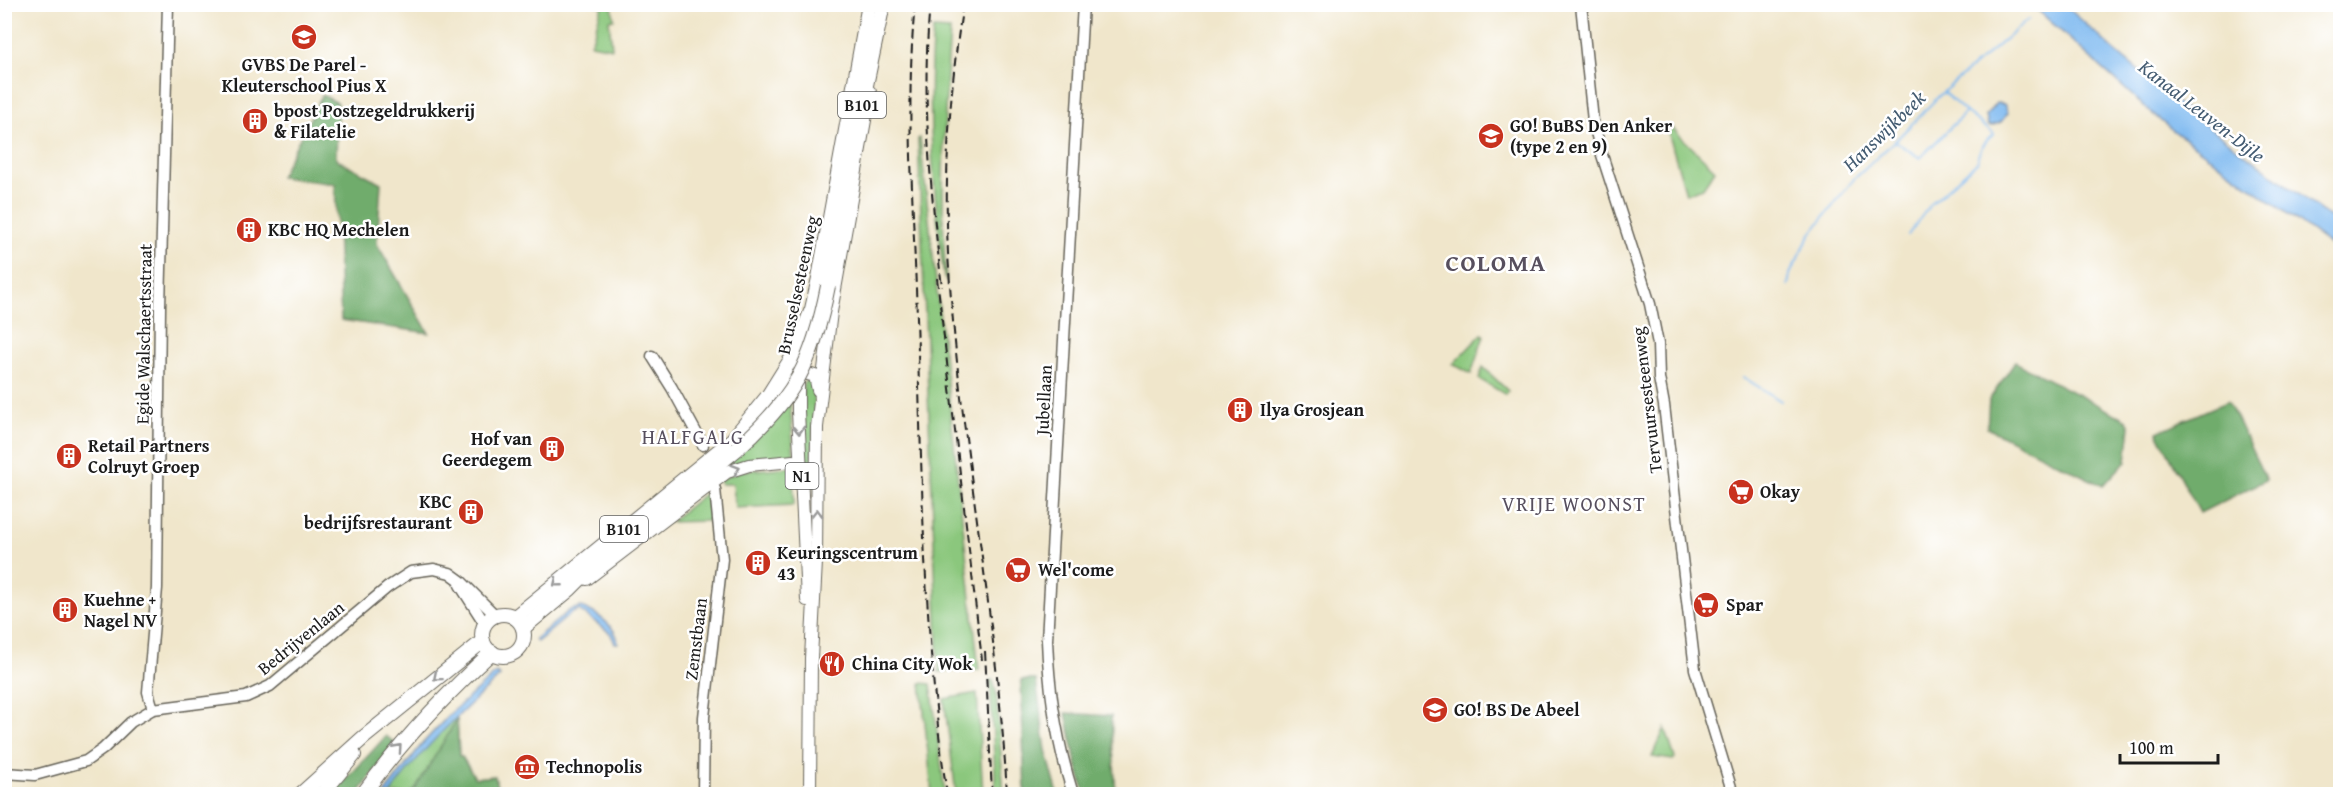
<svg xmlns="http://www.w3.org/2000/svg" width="2345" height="799" viewBox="0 0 2345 799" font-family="'Gentium Book Plus',serif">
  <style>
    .green { fill: #8bc77d; stroke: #54724c; stroke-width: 1.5 }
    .forest { fill: #70ac6c; stroke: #466444; stroke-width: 1.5 }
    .water { fill: #7eb9f0; stroke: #4d6a86; stroke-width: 1.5 }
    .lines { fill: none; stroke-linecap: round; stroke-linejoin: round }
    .stream { stroke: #7eb9f0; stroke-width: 2 }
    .secondary-casing { stroke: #666359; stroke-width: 13 }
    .primary-casing { stroke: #666359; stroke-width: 14 }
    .highway-casing { stroke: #666359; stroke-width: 16 }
    .secondary { stroke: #fff; stroke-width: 10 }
    .primary { stroke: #fff; stroke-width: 12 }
    .highway { stroke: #fff; stroke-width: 14 }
    .rail { stroke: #1c1c1c; stroke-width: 2; stroke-dasharray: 9 4.5; stroke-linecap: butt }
    .highway-bridge-casing { stroke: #666359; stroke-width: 16; stroke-linecap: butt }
    .highway-bridge { stroke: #fff; stroke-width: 14 }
    .oneway { stroke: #999 }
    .labels { text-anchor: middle; stroke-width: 5; stroke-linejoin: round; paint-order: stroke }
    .shield { fill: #fff; stroke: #606060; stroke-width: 1.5 }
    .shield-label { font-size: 16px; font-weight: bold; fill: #1c1c1c }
    .poi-label { font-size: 18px; font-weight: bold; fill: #1c1c1c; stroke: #fff; text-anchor: start }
    .street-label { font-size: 18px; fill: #1c1c1c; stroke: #fff }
    .water-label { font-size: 20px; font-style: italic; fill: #435b71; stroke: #fff }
    .neighbourhood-label { font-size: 20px; letter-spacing: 1.5px; fill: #574f5e; stroke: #fff }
    .district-label { font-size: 24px; font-weight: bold; letter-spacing: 1.5px; fill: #574f5e; stroke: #fff }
  </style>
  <rect width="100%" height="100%" fill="#fff"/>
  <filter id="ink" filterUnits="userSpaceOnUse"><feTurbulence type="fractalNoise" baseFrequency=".0167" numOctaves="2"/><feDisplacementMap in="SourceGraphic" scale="12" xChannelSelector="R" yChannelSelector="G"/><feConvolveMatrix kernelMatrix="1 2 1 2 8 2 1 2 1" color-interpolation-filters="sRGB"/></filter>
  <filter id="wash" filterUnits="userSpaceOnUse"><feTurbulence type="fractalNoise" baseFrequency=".008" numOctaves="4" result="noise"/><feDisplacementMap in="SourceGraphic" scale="24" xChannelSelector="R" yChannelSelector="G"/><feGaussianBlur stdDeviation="1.35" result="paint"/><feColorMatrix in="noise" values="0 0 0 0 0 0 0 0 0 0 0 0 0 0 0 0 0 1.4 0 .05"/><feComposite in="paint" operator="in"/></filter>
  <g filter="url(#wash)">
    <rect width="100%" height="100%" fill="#f0e6cb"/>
    <g class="green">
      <polygon points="597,5 612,5 614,19 609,20 612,48 591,44 602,6"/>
      <path d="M 933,29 L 950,30 C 944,116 940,194 946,280 L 944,278 C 934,195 926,112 933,29 Z"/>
      <polygon points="1670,126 1715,170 1703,188 1686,194 1667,128"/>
      <polygon points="920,138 979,670 939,672 918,139"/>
      <polygon points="1482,334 1484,336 1471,374 1453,364"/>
      <polygon points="1483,367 1508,391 1506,395 1479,379"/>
      <polygon points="807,380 812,381 815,388 812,462 806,459 804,454 803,384"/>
      <path d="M 790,402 L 794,457 C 765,461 742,457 717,472 Z"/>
      <polygon points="793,467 794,505 735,508 733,484 721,484 720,480 740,471"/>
      <polygon points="709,490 712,521 670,522"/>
      <polygon points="990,680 993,680 996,692 1004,794 996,794"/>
      <polygon points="921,683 931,684 945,794 932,794"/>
      <polygon points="977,693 983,794 956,794 944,699"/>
      <polygon points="451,713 457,719 459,756 462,757 475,778 495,776 498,794 384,794 423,743"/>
      <polygon points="1665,728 1675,758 1673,760 1652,757"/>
    </g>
    <g class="forest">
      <polygon points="322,95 338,103 336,159 381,183 377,244 429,333 341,320 335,184 280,177"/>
      <polygon points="2015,362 2127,420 2130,426 2126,461 2103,486 1987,428 1989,400"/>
      <polygon points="2228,401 2266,480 2200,513 2157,432"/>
      <polygon points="1021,680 1036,680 1046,750 1058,794 1025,794"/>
      <polygon points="1066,713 1111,716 1116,794 1085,794 1077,767"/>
      <polygon points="457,719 459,756 462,757 475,778 495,776 498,794 408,794 414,791"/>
      <polygon points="386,736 395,743 358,794 333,794"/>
    </g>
    <g class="water">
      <polygon points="2032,5 2065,5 2114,50 2177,103 2340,225 2340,252 2163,123"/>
      <polygon points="1996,103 2004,104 2008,113 2001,122 1991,126 1988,125 1986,116"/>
      <path d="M 581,607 C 595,612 618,627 618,643 L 615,643 L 610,633 L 579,610 L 572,613 L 537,642 L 535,639 L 570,610 Z"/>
      <path d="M 496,673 L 500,676 L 498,678 C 458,716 421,749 390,794 L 384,794 L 423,743 L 451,713 Z"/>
    </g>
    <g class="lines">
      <g class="stream">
        <polyline points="1895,141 1920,158 1966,112 1944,93"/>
        <path d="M 1908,235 L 1930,205 L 1978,161 C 1977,151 1986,140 1994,134 L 1966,112"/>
        <polyline points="1788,285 1790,274 1810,235 1853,180 1899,137 1943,92 2028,20"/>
        <polyline points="1743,377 1781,401"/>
      </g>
    </g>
  </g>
  <g filter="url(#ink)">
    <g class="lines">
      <g class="secondary-casing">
        <g id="secondary">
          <polyline points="1581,4 1593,121 1602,155 1650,304 1658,344 1659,378 1664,405 1695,669 1733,794"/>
          <polyline points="652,356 672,388 703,445"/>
          <polyline points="460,585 485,624"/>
          <polyline points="153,709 148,692 157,588 160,307 168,4"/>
          <polyline points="4,773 35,775 86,761 103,749 131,722 153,709 246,697 270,686 388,587 411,572 434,569 450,573 461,581 495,615"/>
          <polyline points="703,794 704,717 722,559 715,489"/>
          <path d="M 1073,794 C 1057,743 1049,694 1047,640 L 1083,4"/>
        </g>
      </g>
      <g class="primary-casing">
        <g id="primary">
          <polyline points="750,425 790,382 804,373 815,376 818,390"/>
          <polyline points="587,579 727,472 749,465 793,461 801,469"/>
          <polyline points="807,600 798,411 798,376 809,328"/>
          <polyline points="810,794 811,658 816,562 817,427 831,312 870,92"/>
        </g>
      </g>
      <g class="highway-casing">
        <g id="highway">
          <polyline points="828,286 861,109 883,4"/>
          <circle cx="503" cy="635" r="21"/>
          <polyline points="515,617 732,440 768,396 793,356 812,309 819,278 869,4"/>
          <polyline points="523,628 570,589 590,569 737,449"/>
          <polyline points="301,794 363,738 483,641"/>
          <polyline points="322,794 354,755"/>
          <path d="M 363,794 C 401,742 444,696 492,652"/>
        </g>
      </g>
      <use href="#secondary" class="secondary"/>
      <use href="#primary" class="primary"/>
      <use href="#highway" class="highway"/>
      <g class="rail">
        <path d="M 915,4 C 905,108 914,214 917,318 C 922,477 923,637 947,794"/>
        <path d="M 930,4 C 921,99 931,193 942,287"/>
        <path d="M 963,4 C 950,86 944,170 948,253 C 958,435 997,613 1007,794"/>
        <polyline points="937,278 982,660"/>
        <polyline points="985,651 992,794"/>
      </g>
      <g class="highway-bridge-casing">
        <path id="highway-bridge" d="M 737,449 C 795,398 813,362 828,286"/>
      </g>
      <use href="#highway-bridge" class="highway-bridge"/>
    </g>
    <defs><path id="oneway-chevron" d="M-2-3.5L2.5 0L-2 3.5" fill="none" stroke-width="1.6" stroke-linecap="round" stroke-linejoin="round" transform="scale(1.5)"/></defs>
    <g class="oneway">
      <use href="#oneway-chevron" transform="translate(799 430) rotate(88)"/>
      <use href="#oneway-chevron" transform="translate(736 469) rotate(-18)"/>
      <use href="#oneway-chevron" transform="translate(817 513) rotate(-89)"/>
      <use href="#oneway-chevron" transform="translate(557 583) rotate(141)"/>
      <use href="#oneway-chevron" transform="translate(437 677) rotate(140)"/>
      <use href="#oneway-chevron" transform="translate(398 748) rotate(-48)"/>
    </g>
  </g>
  <defs>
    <g id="school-disc" transform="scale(1.35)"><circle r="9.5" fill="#c8321e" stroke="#fff"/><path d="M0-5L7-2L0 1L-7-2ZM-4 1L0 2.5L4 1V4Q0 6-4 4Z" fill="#fff"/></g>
    <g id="building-disc" transform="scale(1.35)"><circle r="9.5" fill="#c8321e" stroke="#fff"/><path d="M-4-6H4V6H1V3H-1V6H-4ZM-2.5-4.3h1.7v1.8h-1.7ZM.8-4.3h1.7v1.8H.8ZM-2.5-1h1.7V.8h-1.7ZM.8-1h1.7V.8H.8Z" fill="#fff"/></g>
    <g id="supermarket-disc" transform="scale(1.35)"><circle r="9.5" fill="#c8321e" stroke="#fff"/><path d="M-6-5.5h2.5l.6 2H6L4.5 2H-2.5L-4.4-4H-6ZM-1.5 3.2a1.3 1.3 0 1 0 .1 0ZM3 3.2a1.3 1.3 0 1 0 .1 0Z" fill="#fff"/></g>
    <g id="restaurant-disc" transform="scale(1.35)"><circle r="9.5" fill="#c8321e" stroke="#fff"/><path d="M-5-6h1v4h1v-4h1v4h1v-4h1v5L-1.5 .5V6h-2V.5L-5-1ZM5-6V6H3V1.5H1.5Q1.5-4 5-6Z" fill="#fff"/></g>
    <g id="museum-disc" transform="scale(1.35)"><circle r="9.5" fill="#c8321e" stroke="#fff"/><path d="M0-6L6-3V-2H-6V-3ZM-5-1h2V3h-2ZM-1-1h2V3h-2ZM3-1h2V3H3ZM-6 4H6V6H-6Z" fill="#fff"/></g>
  </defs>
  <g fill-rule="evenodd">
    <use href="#school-disc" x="304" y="37"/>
    <use href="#building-disc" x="255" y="121"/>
    <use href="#school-disc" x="1491" y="136"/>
    <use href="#building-disc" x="249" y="230"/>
    <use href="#building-disc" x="1240" y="410"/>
    <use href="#building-disc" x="552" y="449"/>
    <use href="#building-disc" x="69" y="456"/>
    <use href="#supermarket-disc" x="1741" y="492"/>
    <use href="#building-disc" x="471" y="512"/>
    <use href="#building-disc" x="758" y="563"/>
    <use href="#supermarket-disc" x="1018" y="570"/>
    <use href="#supermarket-disc" x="1706" y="605"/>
    <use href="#building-disc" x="65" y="610"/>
    <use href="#restaurant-disc" x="832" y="664"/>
    <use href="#school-disc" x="1435" y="710"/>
    <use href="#museum-disc" x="527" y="767"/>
  </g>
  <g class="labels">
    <g class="shield">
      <rect x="838" y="92" width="48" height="26" rx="4.5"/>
      <rect x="785.5" y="463" width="33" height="26" rx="4.5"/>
      <rect x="600" y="516" width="48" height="26" rx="4.5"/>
    </g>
    <g class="shield-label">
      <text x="862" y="111">B101</text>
      <text x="802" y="482">N1</text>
      <text x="624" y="535">B101</text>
    </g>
    <g class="poi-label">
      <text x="304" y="71" text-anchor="middle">GVBS De Parel -<tspan x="304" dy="21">Kleuterschool Pius X</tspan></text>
      <text x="274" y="117">bpost Postzegeldrukkerij<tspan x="274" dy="21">&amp; Filatelie</tspan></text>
      <text x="1510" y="132">GO! BuBS Den Anker<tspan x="1510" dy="21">(type 2 en 9)</tspan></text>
      <text x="268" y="236">KBC HQ Mechelen</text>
      <text x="1260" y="416">Ilya Grosjean</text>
      <text x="532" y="445" text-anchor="end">Hof van<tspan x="532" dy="21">Geerdegem</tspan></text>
      <text x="88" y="452">Retail Partners<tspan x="88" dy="21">Colruyt Groep</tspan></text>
      <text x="1760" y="498">Okay</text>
      <text x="452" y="508" text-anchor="end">KBC<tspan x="452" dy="21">bedrijfsrestaurant</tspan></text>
      <text x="777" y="559">Keuringscentrum<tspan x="777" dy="21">43</tspan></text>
      <text x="1038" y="576">Wel'come</text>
      <text x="84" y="606">Kuehne +<tspan x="84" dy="21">Nagel NV</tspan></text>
      <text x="1726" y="611">Spar</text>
      <text x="852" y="670">China City Wok</text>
      <text x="1454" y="716">GO! BS De Abeel</text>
      <text x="546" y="773">Technopolis</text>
    </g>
    <g class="street-label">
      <text transform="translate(798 285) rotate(-78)" y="6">Brusselsesteenweg</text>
      <text transform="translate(144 334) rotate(-89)" y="6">Egide Walschaertsstraat</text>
      <text transform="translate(1044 400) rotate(-87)" y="6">Jubellaan</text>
      <text transform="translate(1647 400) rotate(-97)" y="6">Tervuursesteenweg</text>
      <text transform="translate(301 638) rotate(-39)" y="6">Bedrijvenlaan</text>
      <text transform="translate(696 639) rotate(-83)" y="6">Zemstbaan</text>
    </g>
    <g class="water-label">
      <text transform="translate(2202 111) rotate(38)" y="7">Kanaal Leuven-Dijle</text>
      <text transform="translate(1884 131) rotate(-44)" y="7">Hanswijkbeek</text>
    </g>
    <g class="neighbourhood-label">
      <text x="693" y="444">HALFGALG</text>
      <text x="1574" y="511">VRIJE WOONST</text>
    </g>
    <g class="district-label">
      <text x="1496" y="271">COLOMA</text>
    </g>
  </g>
  <rect width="2345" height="799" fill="none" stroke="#fff" stroke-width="24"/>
  <path d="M2120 754v9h98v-9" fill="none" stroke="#1c1c1c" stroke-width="3"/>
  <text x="2129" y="754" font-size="18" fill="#1c1c1c" stroke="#ffffff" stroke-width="4.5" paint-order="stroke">100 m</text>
</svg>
